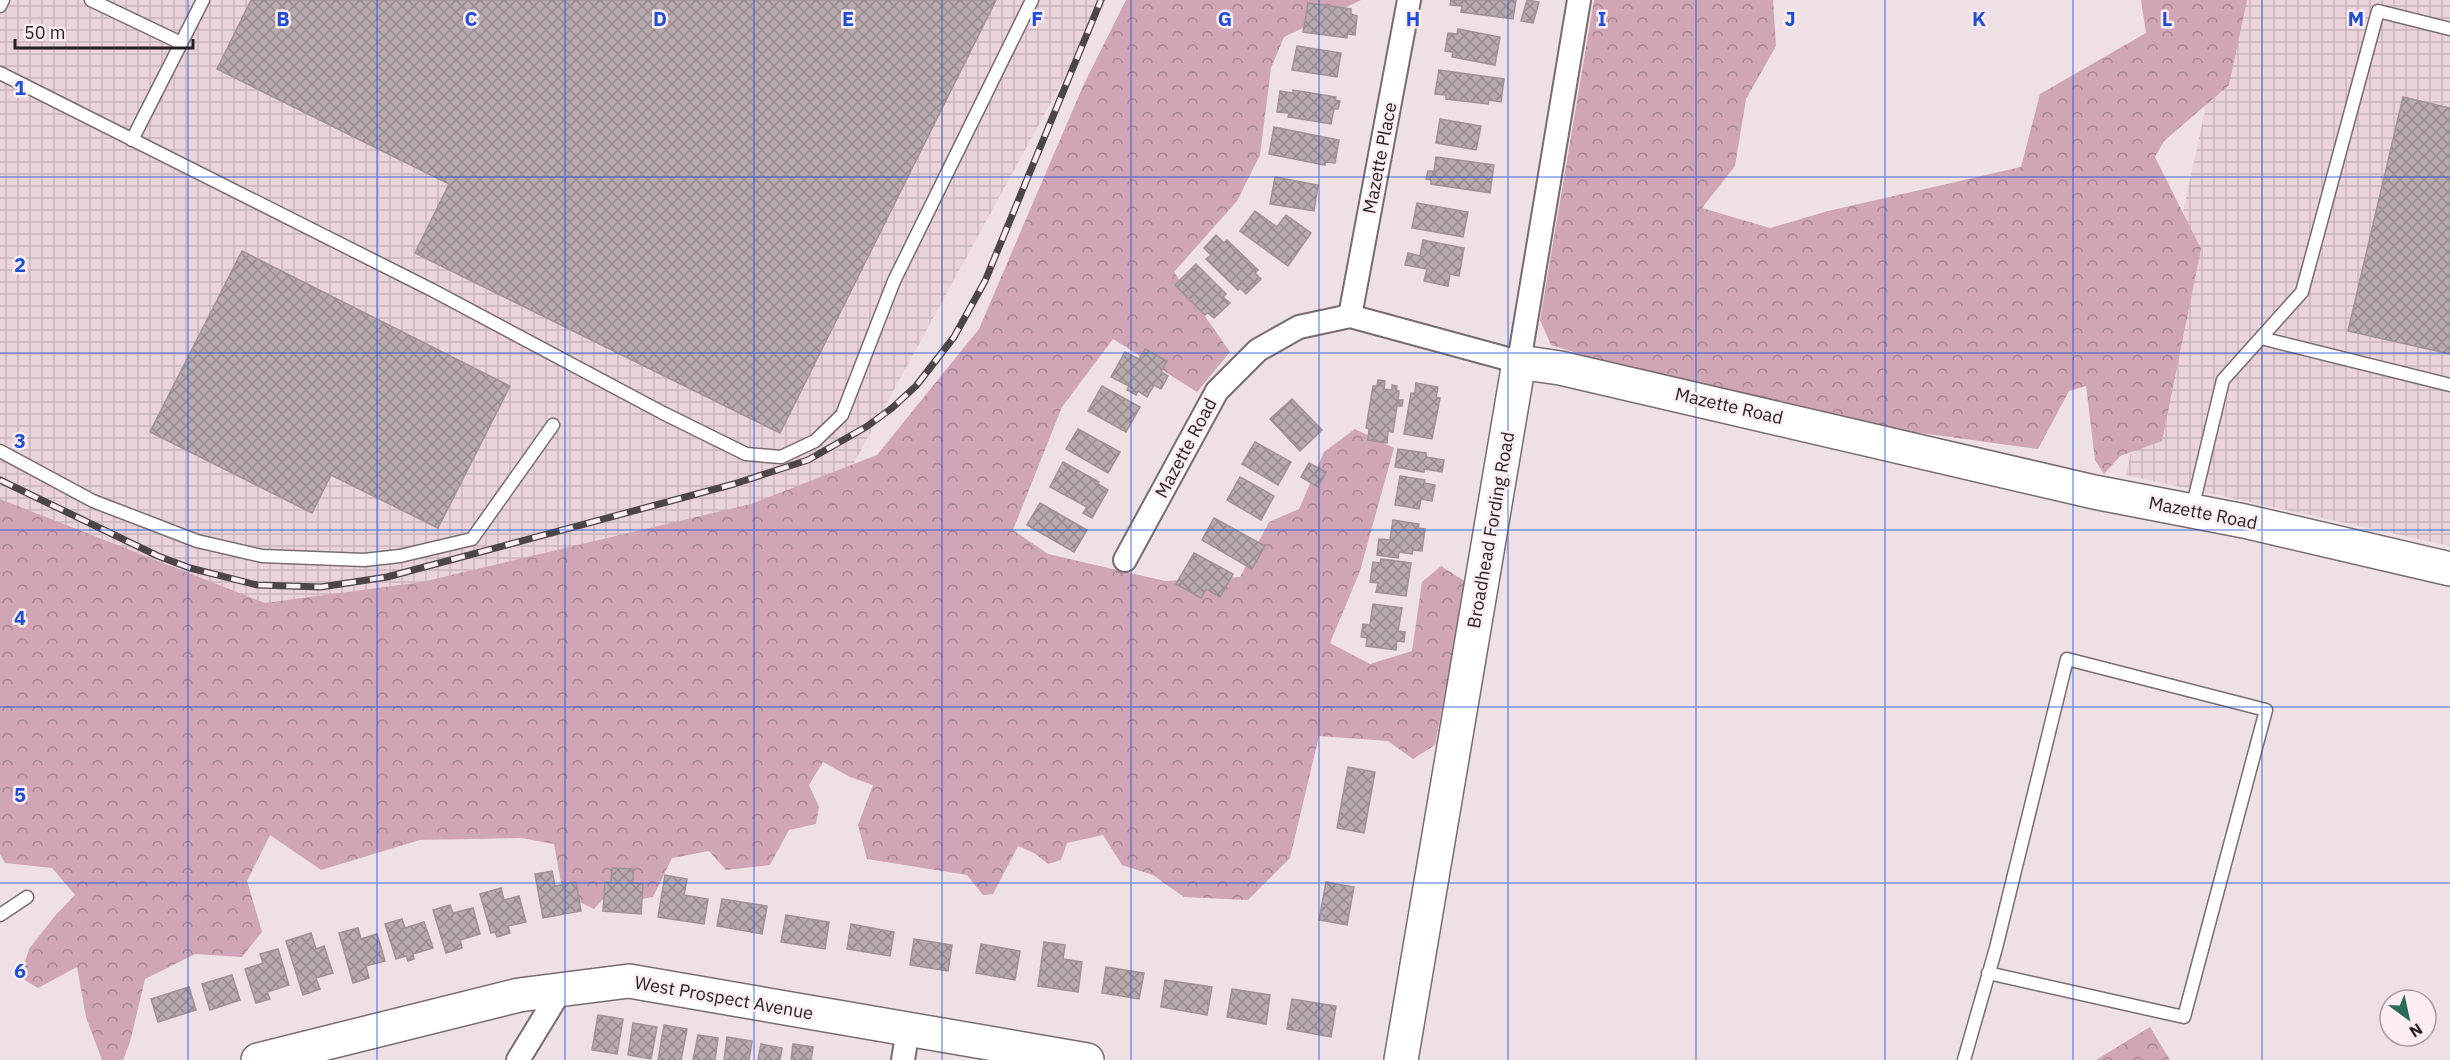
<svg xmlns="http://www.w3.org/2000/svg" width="2450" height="1060" viewBox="0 0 2450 1060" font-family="'IBM Plex Sans',sans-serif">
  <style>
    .industrial { fill: url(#industrial-grid) }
    .forest { fill: url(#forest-crowns) }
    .building { fill: url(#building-cross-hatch); stroke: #a09297; stroke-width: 1.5 }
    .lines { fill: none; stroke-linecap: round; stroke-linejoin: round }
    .lane-casing { stroke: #796c71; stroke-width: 15 }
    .street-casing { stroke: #796c71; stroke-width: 26 }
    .secondary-casing { stroke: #796c71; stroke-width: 36 }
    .lane { stroke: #fff; stroke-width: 12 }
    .street { stroke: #fff; stroke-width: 22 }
    .secondary { stroke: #fff; stroke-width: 33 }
    .rail-casing { stroke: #4d4648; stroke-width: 7 }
    .rail { stroke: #fcedf2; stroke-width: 4.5; stroke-dasharray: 14; stroke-linecap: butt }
    .grid { fill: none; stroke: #1d4ed8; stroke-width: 1.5; stroke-opacity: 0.55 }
    .labels { text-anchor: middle; stroke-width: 5; stroke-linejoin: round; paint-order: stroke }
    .street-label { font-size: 18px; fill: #251f21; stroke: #fcedf2 }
    .grid-label { font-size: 20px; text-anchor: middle; font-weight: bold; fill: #1d4ed8; stroke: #fcedf2; stroke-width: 5; stroke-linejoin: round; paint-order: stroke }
  </style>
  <defs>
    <pattern id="industrial-grid" width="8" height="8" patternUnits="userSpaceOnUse" patternTransform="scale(1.5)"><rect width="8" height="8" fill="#ead3db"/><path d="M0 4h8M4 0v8" fill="none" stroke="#c9b5bc"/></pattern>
    <pattern id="forest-crowns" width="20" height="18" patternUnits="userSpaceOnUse" patternTransform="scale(1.5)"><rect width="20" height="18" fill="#d0a5b5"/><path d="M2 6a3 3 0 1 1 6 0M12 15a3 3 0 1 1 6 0" fill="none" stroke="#a98693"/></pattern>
    <pattern id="building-cross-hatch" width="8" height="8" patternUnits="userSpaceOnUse" patternTransform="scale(1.5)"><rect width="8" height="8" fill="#b8aaaf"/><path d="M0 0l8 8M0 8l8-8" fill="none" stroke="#958a8e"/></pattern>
  </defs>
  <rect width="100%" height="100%" fill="#eee0e5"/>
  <g class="industrial">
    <polygon points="0,0 1107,0 843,483 301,656 0,526"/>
    <polygon points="2229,0 2450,0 2450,546 2126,475"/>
  </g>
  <g class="forest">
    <polygon points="1126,0 1361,0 1284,37 1271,68 1260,155 1237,201 1174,272 1230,352 1197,392 1113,339 1062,407 1013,530 1048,554 1165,581 1240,577 1269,522 1299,509 1324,452 1355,429 1394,448 1360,571 1330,643 1370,664 1412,651 1422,582 1441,566 1466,582 1435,745 1413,759 1388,741 1319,736 1290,858 1248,900 1184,897 1153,875 1122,865 1103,835 1067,843 1061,860 1048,864 1034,853 1018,846 993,894 983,895 967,875 867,859 858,825 873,785 850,777 823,762 809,785 819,807 816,824 789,830 770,865 726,870 709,851 672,858 653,897 637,900 619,881 594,909 563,894 554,844 521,838 420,840 321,870 270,835 247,881 262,932 242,957 195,954 145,979 130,1042 123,1060 102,1060 86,1017 77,967 38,988 20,977 29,949 54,917 75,895 52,868 5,863 0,854 0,499 265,603 422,582 751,504 877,455 979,329 1083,86"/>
    <polygon points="1594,0 1773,0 1776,46 1746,99 1735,166 1702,208 1770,228 1828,211 2021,167 2040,94 2146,33 2141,0 2247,0 2229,85 2164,141 2155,157 2201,249 2162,441 2120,456 2104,474 2095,460 2086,386 2069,391 2038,449 1906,431 1628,369 1551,345 1540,320"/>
    <polygon points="2150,1027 2170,1060 2096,1060"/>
  </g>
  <g class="building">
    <polygon points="251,0 996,0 780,433 415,253 449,184 217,69"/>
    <polygon points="1451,0 1516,0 1513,19 1461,12 1462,6 1450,5"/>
    <polygon points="1527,0 1539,2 1533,23 1521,21"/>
    <polygon points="1308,3 1351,9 1351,14 1357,16 1355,35 1347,34 1347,38 1303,32"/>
    <polygon points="1458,29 1500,37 1495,65 1452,57 1453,52 1445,51 1448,33 1457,34"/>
    <polygon points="1297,46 1341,53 1337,77 1292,70"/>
    <polygon points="1439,70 1504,79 1501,102 1489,100 1488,104 1446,99 1446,95 1435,94"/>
    <polygon points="1293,90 1336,97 1335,100 1340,101 1338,109 1334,109 1331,124 1288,117 1289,113 1277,112 1280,91 1293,93"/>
    <polygon points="2403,97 2450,108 2450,354 2348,331"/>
    <polygon points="1440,119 1481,126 1476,150 1436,143"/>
    <polygon points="1274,127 1339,140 1335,163 1325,162 1325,165 1269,154"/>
    <polygon points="1436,157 1494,165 1490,193 1431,184 1431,180 1426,179 1428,171 1434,171"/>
    <polygon points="1275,177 1318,185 1314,211 1270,204"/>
    <polygon points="1417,203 1468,212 1463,237 1412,228"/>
    <polygon points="1255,211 1277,227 1286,215 1311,233 1288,266 1240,231"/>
    <polygon points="1216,235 1224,243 1227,240 1258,270 1255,273 1261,279 1246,294 1240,288 1238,290 1206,259 1211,255 1204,248"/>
    <polygon points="1423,240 1464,248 1459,276 1450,274 1448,286 1424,281 1427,269 1405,265 1408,253 1420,256"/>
    <polygon points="242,251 510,386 438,528 331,475 312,513 150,432"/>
    <polygon points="1196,264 1226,294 1223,297 1230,303 1214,318 1208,313 1205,315 1175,285"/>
    <polygon points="1145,349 1167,361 1161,372 1168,376 1161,389 1154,385 1147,397 1138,391 1136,395 1127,390 1129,386 1111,377 1125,352 1139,359"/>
    <polygon points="1378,380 1385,381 1384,389 1392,390 1392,385 1397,386 1396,390 1399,391 1398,400 1403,400 1402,406 1397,406 1393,432 1388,431 1387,443 1368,440 1369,429 1366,428 1373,386 1377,386"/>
    <polygon points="1416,383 1438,387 1436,397 1440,398 1432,439 1404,434 1411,393 1415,393"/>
    <polygon points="1102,386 1140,407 1126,432 1088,411"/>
    <polygon points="1292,399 1322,430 1300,451 1270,419"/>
    <polygon points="1078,429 1120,452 1108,473 1066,449"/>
    <polygon points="1255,442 1291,462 1278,485 1242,464"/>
    <polygon points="1398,449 1426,453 1426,457 1444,460 1442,472 1424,469 1424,472 1395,467"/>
    <polygon points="1063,462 1099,482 1098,484 1108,490 1092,518 1083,513 1087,507 1050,487"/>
    <polygon points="1309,463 1326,472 1318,487 1301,477"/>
    <polygon points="1400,476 1425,480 1424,483 1435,485 1432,501 1421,499 1419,509 1395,505"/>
    <polygon points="1240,477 1274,496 1261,520 1227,500"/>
    <polygon points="1040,503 1087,530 1074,552 1027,525"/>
    <polygon points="1214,518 1265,546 1252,569 1202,540"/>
    <polygon points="1393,520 1419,524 1418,528 1425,529 1422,551 1413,550 1412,554 1399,552 1398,558 1377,555 1379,539 1390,540"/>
    <polygon points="1194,553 1233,574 1220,597 1206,589 1201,598 1176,584"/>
    <polygon points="1381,559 1411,563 1406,596 1376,592 1378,583 1370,582 1373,562 1380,563"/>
    <polygon points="1373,604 1402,608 1398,631 1405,632 1404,642 1397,641 1396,650 1366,646 1367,638 1361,637 1363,624 1370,625"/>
    <polygon points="1348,767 1375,772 1364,833 1337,828"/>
    <polygon points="612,868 633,869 633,883 643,884 641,914 603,911 605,882 611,883"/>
    <polygon points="552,871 555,886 576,882 581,911 543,918 535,874"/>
    <polygon points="665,875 687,879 684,895 708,899 704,924 658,917"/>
    <polygon points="1326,882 1354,887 1347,925 1319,920"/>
    <polygon points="501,888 504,900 519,896 526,922 508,926 510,933 497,937 495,932 491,933 480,894"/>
    <polygon points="722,899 767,906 762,934 717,926"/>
    <polygon points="450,905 453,913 473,908 480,934 460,940 462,948 446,953 433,910"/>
    <polygon points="786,915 829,922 825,949 781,942"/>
    <polygon points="402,919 405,928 424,922 433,948 413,954 414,959 408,961 406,956 396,959 385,924"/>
    <polygon points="851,924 894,932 890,956 847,949"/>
    <polygon points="358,928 361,939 377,934 385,961 366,966 369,978 353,983 339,933"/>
    <polygon points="311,933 316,949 324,946 333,973 316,978 320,989 303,995 286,941"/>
    <polygon points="914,939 952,945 948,971 910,965"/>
    <polygon points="1044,942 1065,945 1063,959 1082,962 1078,992 1038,986"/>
    <polygon points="981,944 1020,951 1015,980 976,973"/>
    <polygon points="278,949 289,985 267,992 270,999 256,1003 245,969 263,963 260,954"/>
    <polygon points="1106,967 1144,973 1139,999 1102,993"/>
    <polygon points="232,975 240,1000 210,1010 202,984"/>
    <polygon points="1165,980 1212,987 1207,1015 1161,1007"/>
    <polygon points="189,987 196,1010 158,1022 151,999"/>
    <polygon points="1232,989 1270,995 1266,1024 1227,1017"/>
    <polygon points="1292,999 1336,1006 1331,1037 1287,1029"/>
    <polygon points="598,1015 623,1019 617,1054 592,1050"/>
    <polygon points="633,1023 657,1027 651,1059 628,1055"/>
    <polygon points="664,1025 687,1029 681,1060 658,1060"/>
    <polygon points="698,1035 718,1038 715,1060 693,1060"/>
    <polygon points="727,1037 752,1041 749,1060 724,1060"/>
    <polygon points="761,1044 782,1048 780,1060 758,1060"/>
    <polygon points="793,1044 813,1047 811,1060 791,1060"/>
  </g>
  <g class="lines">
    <g class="lane-casing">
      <g id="lane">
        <polyline points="91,0 181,43"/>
        <polyline points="0,6 3,0"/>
        <polyline points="0,73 432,290 663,413 746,454 781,457 815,441 842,415 894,281 1032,0"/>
        <polyline points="132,140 203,0"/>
        <polyline points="2261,338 2450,385"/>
        <polyline points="0,451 93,501 197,541 262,556 364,560 400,556 472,539 553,425"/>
        <polyline points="2192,509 2223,380 2302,292 2378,11 2450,29"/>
        <polyline points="0,915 27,897"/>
        <polyline points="1964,1060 1996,948 2067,659 2266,710 2184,1017 1988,973"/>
      </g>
    </g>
    <g class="street-casing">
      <g id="street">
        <polyline points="1350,316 1409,0"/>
        <polyline points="1125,560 1217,391 1258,350 1299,327 1350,316 1519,362 1579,0"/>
        <polyline points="518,1060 562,988"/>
        <polyline points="903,1060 908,1029"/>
      </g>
    </g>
    <g class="secondary-casing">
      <g id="secondary">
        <polyline points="258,1060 519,995 629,981 1087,1060"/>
        <polyline points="1401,1060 1519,362 1560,368 2094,492 2244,521 2450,569"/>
      </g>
    </g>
    <use href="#lane" class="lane"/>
    <use href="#street" class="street"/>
    <use href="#secondary" class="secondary"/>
    <g class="rail-casing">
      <polyline id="rail" points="0,480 158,556 190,568 257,585 321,587 387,577 734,484 808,460 866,427 892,408 916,386 954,337 985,281 1101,0"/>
    </g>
    <use href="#rail" class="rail"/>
  </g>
  <path class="grid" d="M 188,0 L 188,1060M 377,0 L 377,1060M 565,0 L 565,1060M 754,0 L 754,1060M 942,0 L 942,1060M 1131,0 L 1131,1060M 1319,0 L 1319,1060M 1508,0 L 1508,1060M 1696,0 L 1696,1060M 1885,0 L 1885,1060M 2073,0 L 2073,1060M 2262,0 L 2262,1060M 0,177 L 2450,177M 0,353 L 2450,353M 0,530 L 2450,530M 0,707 L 2450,707M 0,883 L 2450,883"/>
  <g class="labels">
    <g class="street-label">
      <text transform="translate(1380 158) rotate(-79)" y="6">Mazette Place</text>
      <text transform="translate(1729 406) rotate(13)" y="6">Mazette Road</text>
      <text transform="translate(1186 448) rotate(-62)" y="6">Mazette Road</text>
      <text transform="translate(2203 513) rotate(11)" y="6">Mazette Road</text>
      <text transform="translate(1491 530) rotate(-80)" y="6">Broadhead Fording Road</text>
      <text transform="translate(724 998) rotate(10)" y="6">West Prospect Avenue</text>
    </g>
  </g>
  <g class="grid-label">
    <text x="283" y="26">B</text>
    <text x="471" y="26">C</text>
    <text x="660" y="26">D</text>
    <text x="848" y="26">E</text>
    <text x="1037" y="26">F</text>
    <text x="1225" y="26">G</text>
    <text x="1413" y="26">H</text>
    <text x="1602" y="26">I</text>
    <text x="1790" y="26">J</text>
    <text x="1979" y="26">K</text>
    <text x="2167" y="26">L</text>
    <text x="2356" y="26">M</text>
    <text x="20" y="95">1</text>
    <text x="20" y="272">2</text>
    <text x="20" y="448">3</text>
    <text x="20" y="625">4</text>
    <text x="20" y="802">5</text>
    <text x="20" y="978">6</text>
  </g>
  <g transform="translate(2408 1018) rotate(147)"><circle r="28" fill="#fcedf2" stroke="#a69b9e" stroke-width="1.5"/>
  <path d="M0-4.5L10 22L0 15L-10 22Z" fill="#2a6b5b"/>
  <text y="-9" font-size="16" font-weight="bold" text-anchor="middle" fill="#251f21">N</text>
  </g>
  <path d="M15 39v9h178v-9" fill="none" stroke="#251f21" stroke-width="3"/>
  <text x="24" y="39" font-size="18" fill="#251f21" stroke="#fcedf2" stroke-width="4.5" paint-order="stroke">50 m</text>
</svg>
